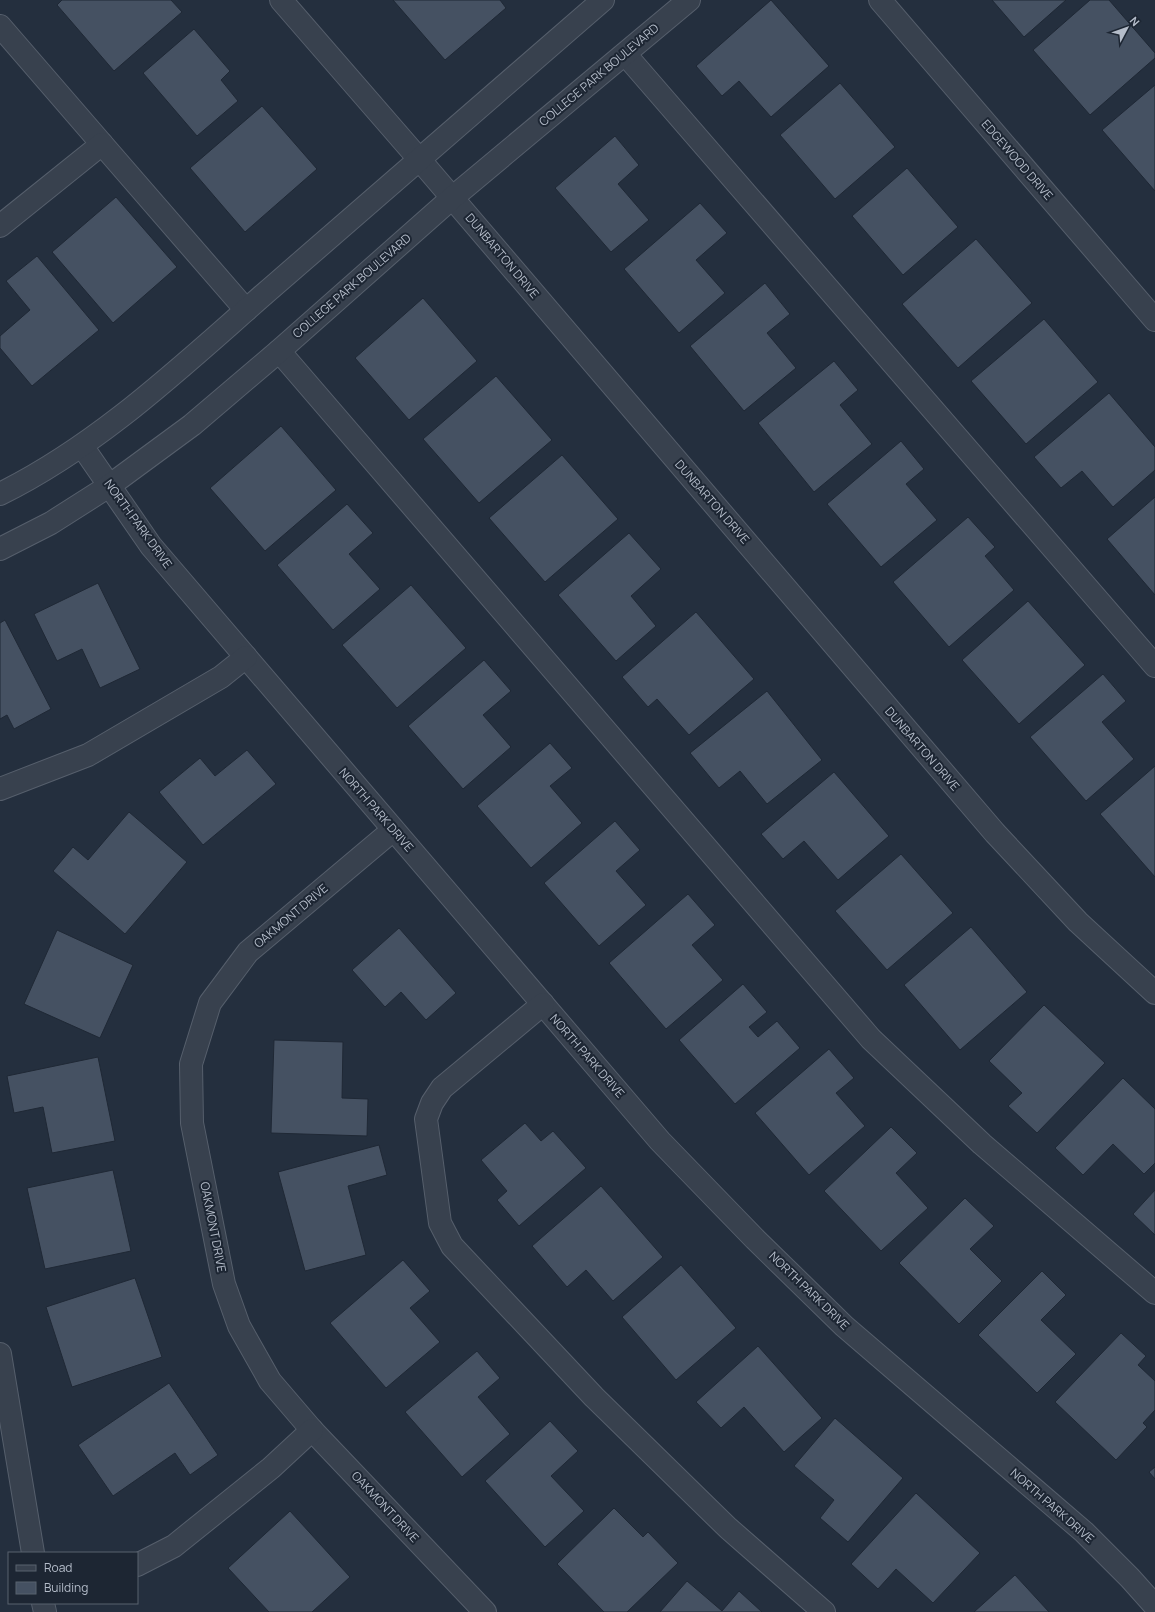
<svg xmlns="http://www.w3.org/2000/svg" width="1155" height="1612" viewBox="0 0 1155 1612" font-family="Manrope,sans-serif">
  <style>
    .building { fill: #455162; stroke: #1f2835 }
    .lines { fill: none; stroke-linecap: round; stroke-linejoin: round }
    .minor-casing { stroke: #565f6c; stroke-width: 24 }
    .minor { stroke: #38414e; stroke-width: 22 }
    .labels { text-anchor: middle; stroke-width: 4; stroke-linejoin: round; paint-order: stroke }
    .street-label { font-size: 12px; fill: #b4bcc9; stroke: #1d2633 }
  </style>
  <rect width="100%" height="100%" fill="#242f3e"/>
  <g class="building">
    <polygon points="62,0 171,0 182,12 114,71 57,5"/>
    <polygon points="393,0 500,0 506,8 445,60"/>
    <polygon points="771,0 829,66 771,117 739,81 722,96 696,66"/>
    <polygon points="992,0 1066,0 1024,37"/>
    <polygon points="1090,0 1109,0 1155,53 1155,58 1090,115 1033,50"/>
    <polygon points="194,29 230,71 221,80 238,101 197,136 143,73"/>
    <polygon points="840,83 895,147 835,199 780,135"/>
    <polygon points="1155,85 1155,191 1102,130"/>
    <polygon points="262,106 317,169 245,232 190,168"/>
    <polygon points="615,136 639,165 618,184 649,220 611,252 555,188"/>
    <polygon points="907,168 958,227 903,275 852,216"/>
    <polygon points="116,197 177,267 113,323 52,252"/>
    <polygon points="700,203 727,233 696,260 725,293 679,333 624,269"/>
    <polygon points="976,239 1032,303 958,368 902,304"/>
    <polygon points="37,256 99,330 32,386 0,348 0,336 30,310 6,281"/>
    <polygon points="765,283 790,314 767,333 796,368 744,411 690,346"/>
    <polygon points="423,298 477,361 409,420 355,358"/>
    <polygon points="1044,319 1098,382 1026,444 971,381"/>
    <polygon points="834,361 858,390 840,405 872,444 814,492 758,423"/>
    <polygon points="496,376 552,440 479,503 423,439"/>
    <polygon points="1109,393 1155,447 1155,470 1113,507 1082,471 1061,488 1034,457"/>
    <polygon points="281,426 336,490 265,551 210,488"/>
    <polygon points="901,441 924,469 906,484 937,520 881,567 827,504"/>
    <polygon points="562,455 618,519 545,582 489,518"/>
    <polygon points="1155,497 1155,595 1107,539"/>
    <polygon points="347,504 373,533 349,554 380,589 333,630 277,565"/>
    <polygon points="968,517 995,547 985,556 1014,590 949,647 893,582"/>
    <polygon points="629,533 661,569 631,596 656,626 616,661 558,595"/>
    <polygon points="98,583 140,669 100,688 82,649 57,661 34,614"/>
    <polygon points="411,585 466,648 397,708 342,645"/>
    <polygon points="1028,601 1085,665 1019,724 962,660"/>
    <polygon points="696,612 754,679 689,735 657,699 648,707 622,677"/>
    <polygon points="5,620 51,709 14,729 7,715 0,719 0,623"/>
    <polygon points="484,660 511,691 483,715 511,747 463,789 408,726"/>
    <polygon points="1103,674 1126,701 1102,722 1134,759 1086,801 1030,737"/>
    <polygon points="767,691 822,760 767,804 740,771 719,788 690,753"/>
    <polygon points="550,743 572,768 550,786 582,823 531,868 477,806"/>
    <polygon points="247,750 276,784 203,845 159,792 200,758 215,776"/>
    <polygon points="1155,766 1155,877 1100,814"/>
    <polygon points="834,772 889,836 838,880 804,841 783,859 761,834"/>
    <polygon points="129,812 187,862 125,934 53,871 73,847 88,860"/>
    <polygon points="615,821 640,850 616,871 646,905 599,946 544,883"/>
    <polygon points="901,854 953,913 887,970 835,911"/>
    <polygon points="688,894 715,925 692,945 723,980 666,1029 609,963"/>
    <polygon points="971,927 1027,992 960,1050 904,985"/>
    <polygon points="399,928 456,993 426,1020 401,992 385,1007 352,970"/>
    <polygon points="57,930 133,965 100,1038 24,1004"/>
    <polygon points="743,984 767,1012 749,1027 758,1037 777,1021 800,1048 735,1104 679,1040"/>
    <polygon points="1044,1005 1105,1063 1037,1133 1008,1106 1022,1093 989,1061"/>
    <polygon points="274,1040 343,1042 342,1098 368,1099 367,1136 271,1133"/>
    <polygon points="829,1049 854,1078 836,1093 865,1126 809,1175 755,1113"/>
    <polygon points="98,1057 115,1141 52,1153 43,1107 14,1113 7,1076"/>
    <polygon points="1123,1078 1155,1109 1155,1163 1144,1174 1113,1144 1083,1175 1055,1148"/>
    <polygon points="525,1123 541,1141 553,1131 586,1168 519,1226 497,1200 507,1191 481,1160"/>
    <polygon points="891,1127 917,1153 896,1173 928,1208 881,1251 824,1191"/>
    <polygon points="379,1145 387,1175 348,1186 366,1255 305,1271 278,1172"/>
    <polygon points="113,1170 131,1251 45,1269 27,1188"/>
    <polygon points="601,1186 663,1257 613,1301 586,1270 567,1287 532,1246"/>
    <polygon points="1155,1190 1155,1235 1133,1214"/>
    <polygon points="965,1198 994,1226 970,1249 1002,1281 959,1324 899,1263"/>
    <polygon points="403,1260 430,1291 410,1308 440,1342 386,1388 330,1323"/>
    <polygon points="681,1265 736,1328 676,1380 622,1317"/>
    <polygon points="1042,1271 1066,1295 1041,1320 1076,1354 1037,1393 978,1335"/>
    <polygon points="135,1278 162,1357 72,1387 46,1307"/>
    <polygon points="1121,1333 1146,1356 1138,1365 1155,1381 1155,1410 1143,1423 1147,1427 1116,1460 1055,1402"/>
    <polygon points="758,1346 822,1418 784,1452 744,1407 721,1428 696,1402"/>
    <polygon points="477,1351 500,1378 478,1397 510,1434 462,1477 405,1412"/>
    <polygon points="169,1383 218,1455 190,1475 175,1453 113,1496 78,1445"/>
    <polygon points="835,1418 903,1478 848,1542 820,1518 834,1500 794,1466"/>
    <polygon points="550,1421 578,1451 551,1476 584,1511 545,1547 485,1481"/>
    <polygon points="1155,1467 1155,1479 1149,1472"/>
    <polygon points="916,1493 980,1553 933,1603 896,1569 878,1589 851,1564"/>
    <polygon points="614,1508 643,1537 648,1532 678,1563 627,1612 604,1612 557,1564"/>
    <polygon points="290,1511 350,1577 312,1612 269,1612 228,1568"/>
    <polygon points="1015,1575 1049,1612 974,1612"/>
    <polygon points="687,1581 722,1611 739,1591 762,1612 660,1612"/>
  </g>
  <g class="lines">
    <g class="minor-casing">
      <g id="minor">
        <polyline points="281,0 419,159 995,833 1078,922 1155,993"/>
        <polyline points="880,0 1155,320"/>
        <polyline points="0,26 102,144"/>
        <polyline points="625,54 1155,666"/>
        <polyline points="0,226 102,144 246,310"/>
        <polyline points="279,351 871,1039 982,1144 1155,1293"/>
        <polyline points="82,446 151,546 660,1141 755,1239 844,1326 1084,1532 1130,1578 1155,1606"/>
        <path d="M 0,494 C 105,442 189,359 277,283 C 385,188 494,94 603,0"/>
        <polyline points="0,549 51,523 109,486 192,425 279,351 452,198 689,0"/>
        <polyline points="0,789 88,755 221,677 246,657"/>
        <polyline points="393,830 248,952 210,1003 191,1064 192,1123 224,1284 239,1326 270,1381 312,1430 485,1612"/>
        <polyline points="543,1004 442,1088 432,1103 426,1119 440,1223 452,1246 594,1397 728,1528 824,1612"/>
        <polyline points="0,1354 33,1553"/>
        <polyline points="137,1565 174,1546 271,1468 312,1430"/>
        <polyline points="43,1603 45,1612"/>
      </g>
    </g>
    <use href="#minor" class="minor"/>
  </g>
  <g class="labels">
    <g class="street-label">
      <text transform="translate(599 75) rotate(-40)" y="4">COLLEGE PARK BOULEVARD</text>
      <text transform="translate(1017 160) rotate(49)" y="4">EDGEWOOD DRIVE</text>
      <text transform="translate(502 256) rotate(50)" y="4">DUNBARTON DRIVE</text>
      <text transform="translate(352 286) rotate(-41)" y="4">COLLEGE PARK BOULEVARD</text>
      <text transform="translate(712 502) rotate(49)" y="4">DUNBARTON DRIVE</text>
      <text transform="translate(138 524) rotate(54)" y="4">NORTH PARK DRIVE</text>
      <text transform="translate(922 749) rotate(49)" y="4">DUNBARTON DRIVE</text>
      <text transform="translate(376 810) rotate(49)" y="4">NORTH PARK DRIVE</text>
      <text transform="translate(291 916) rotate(-40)" y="4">OAKMONT DRIVE</text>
      <text transform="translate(587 1056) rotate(49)" y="4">NORTH PARK DRIVE</text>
      <text transform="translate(213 1227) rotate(79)" y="4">OAKMONT DRIVE</text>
      <text transform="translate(809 1291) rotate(44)" y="4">NORTH PARK DRIVE</text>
      <text transform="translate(1052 1506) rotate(41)" y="4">NORTH PARK DRIVE</text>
      <text transform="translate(385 1507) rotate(47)" y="4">OAKMONT DRIVE</text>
    </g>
  </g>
  <rect x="8" y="1552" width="130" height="52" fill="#1d2633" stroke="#59626f"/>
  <rect x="16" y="1565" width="20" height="6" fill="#38414e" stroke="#59626f"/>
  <text x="44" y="1572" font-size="12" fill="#b4bcc9">Road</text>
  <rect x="16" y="1582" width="20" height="12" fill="#455162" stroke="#59626f"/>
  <text x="44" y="1592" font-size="12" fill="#b4bcc9">Building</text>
  <g transform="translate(1127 28) rotate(49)" stroke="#1d2633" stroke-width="3" paint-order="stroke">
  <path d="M0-3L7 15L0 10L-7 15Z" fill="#b4bcc9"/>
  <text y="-6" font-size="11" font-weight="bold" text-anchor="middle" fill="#b4bcc9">N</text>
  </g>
</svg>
